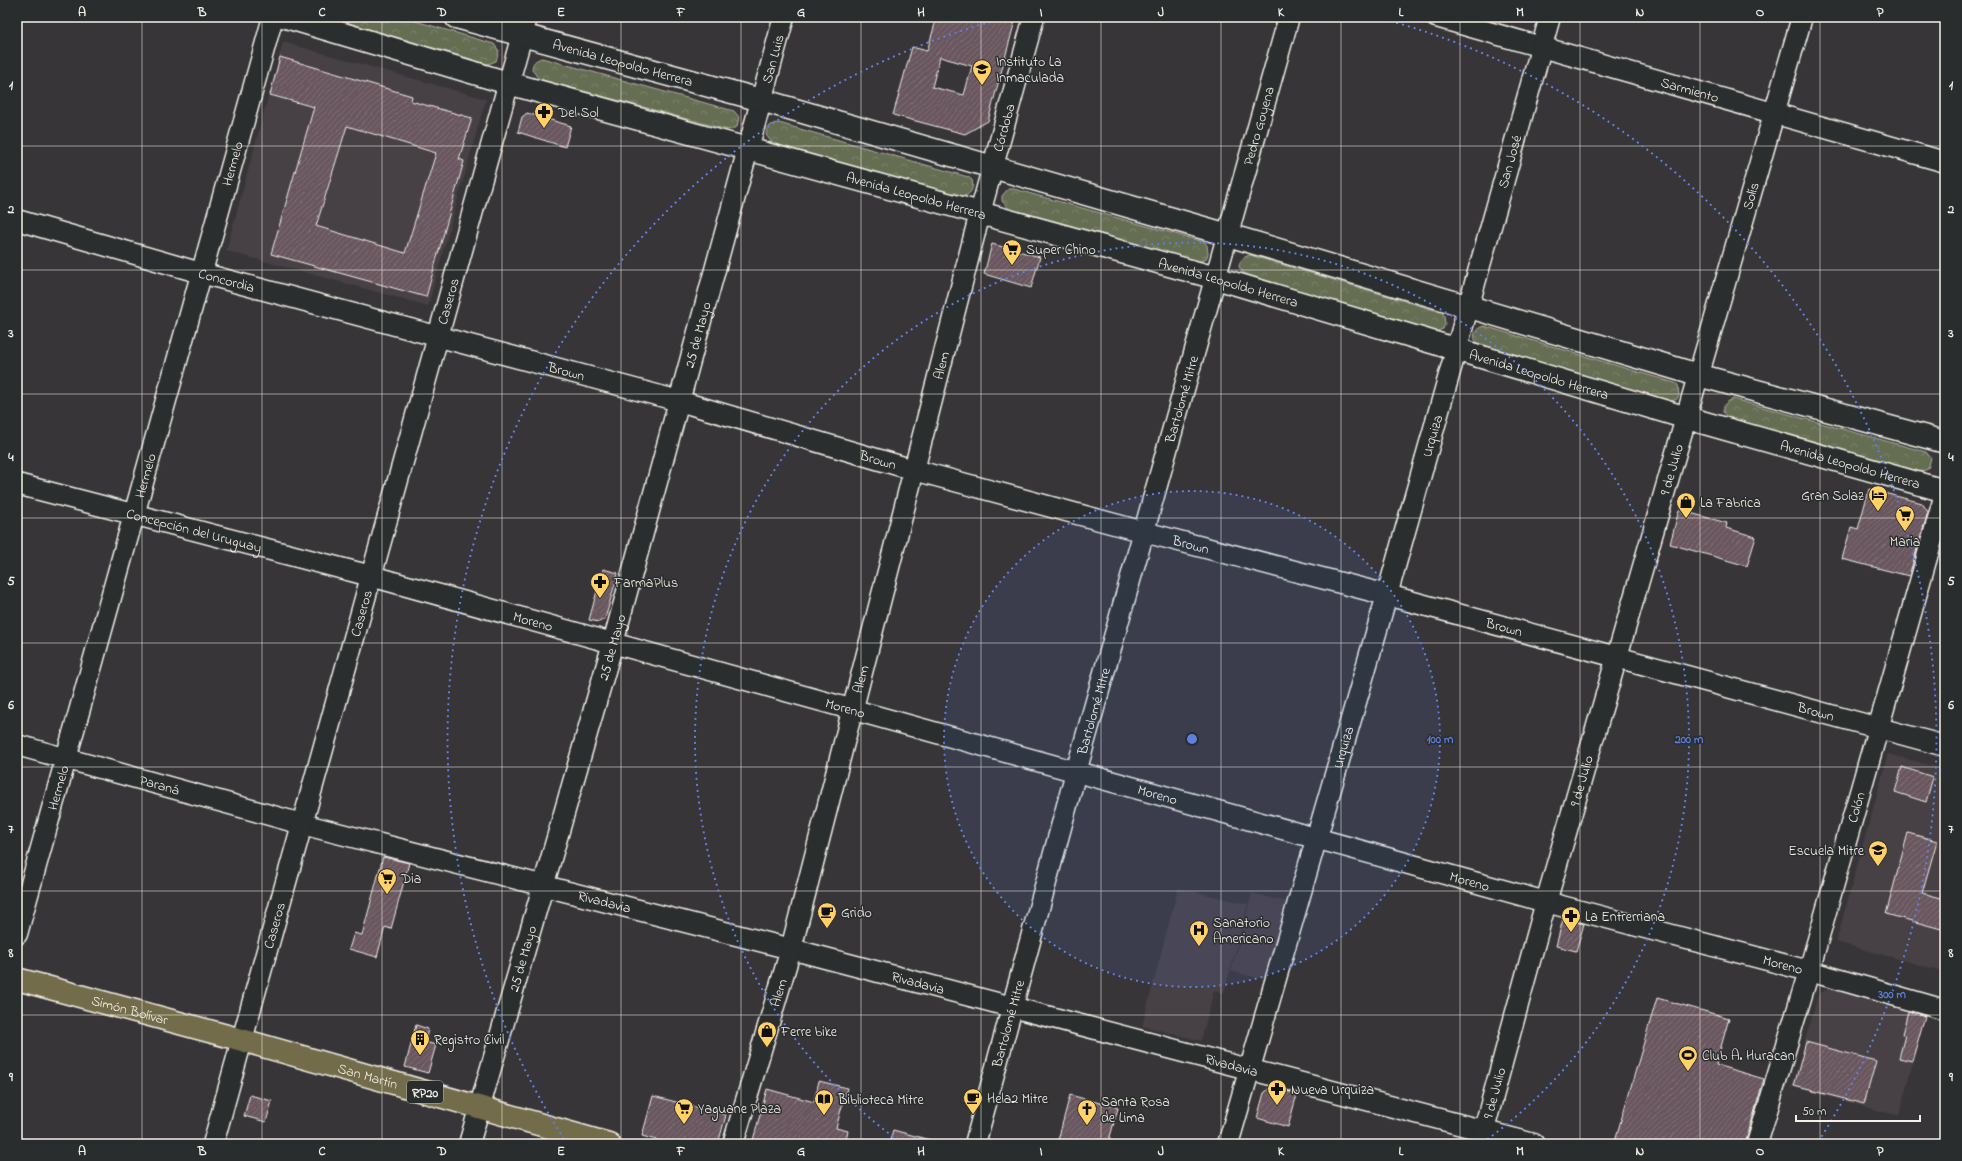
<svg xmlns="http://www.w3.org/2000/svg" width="1962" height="1161" viewBox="0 0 1962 1161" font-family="'Indie Flower',sans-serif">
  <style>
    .built { fill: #463f44 }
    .park { fill: url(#park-crowns); stroke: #acaf9e }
    .building { fill: url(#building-hatch); stroke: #f4f1e8; fill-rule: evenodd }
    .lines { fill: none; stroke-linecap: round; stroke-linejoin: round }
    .street-casing { stroke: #f4f1e8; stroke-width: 23 }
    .secondary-casing { stroke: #f4f1e8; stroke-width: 25 }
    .primary-casing { stroke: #f4f1e8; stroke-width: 25 }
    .street { stroke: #2a2d2e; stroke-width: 20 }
    .secondary { stroke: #2a2d2e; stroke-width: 22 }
    .primary { stroke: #736c4b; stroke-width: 22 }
    .grid { fill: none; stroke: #f4f1e8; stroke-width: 1; stroke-opacity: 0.55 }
    .ring { fill: none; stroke: #5e7fdd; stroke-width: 2; stroke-dasharray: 2 4 }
    .labels { text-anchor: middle; stroke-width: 3; stroke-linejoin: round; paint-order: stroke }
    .shield { fill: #2a2d2e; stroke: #b7b6b0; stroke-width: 1 }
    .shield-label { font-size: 13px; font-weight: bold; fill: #f4f1e8 }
    .street-label { font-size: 14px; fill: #f4f1e8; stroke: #2a2d2e }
    .poi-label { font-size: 14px; fill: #f4f1e8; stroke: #2a2d2e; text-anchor: start }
    .centre { fill: #5e7fdd; stroke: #2a2d2e; stroke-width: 2 }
    .ring-label { font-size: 12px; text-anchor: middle; font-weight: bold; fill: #5e7fdd; stroke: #2a2d2e; stroke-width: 3; stroke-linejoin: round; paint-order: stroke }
    .neatline { fill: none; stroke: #f4f1e8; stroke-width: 1.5 }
    .grid-label { font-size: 13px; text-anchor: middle; font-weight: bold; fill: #f4f1e8 }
  </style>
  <defs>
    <pattern id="park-crowns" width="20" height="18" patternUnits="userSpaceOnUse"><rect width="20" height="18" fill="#656d53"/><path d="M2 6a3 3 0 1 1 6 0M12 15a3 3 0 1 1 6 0" fill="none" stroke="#7c826c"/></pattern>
    <pattern id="building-hatch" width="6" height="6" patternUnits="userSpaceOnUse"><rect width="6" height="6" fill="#69575f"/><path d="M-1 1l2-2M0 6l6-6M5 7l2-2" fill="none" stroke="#7f7076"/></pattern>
  </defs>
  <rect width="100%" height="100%" fill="#373538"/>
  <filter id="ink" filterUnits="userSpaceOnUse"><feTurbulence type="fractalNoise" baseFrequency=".025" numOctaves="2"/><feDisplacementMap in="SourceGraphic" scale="8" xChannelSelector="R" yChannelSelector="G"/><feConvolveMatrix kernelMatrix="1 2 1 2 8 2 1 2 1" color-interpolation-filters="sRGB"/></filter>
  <g filter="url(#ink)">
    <g class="built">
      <polygon points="283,42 486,99 428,306 226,251"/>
      <polygon points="1888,754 1945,769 1945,972 1836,942"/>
      <polygon points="1178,888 1248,904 1224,993 1214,991 1201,1041 1142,1026"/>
      <polygon points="1252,893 1287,902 1265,980 1231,971"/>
      <polygon points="1830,987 1926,1013 1899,1116 1792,1087 1818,995"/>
    </g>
    <g class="park">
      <polygon points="328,17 402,17 494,44 499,51 496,61 488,64"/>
      <path d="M 542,58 L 734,111 L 739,117 L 737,127 L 728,130 L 539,79 L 532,70 C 532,63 535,60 542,58 Z"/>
      <path d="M 779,123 L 968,177 L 972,180 C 974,188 971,195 962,197 L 773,144 L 766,135 C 767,127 771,123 779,123 Z"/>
      <polygon points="1008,189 1014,189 1204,242 1207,245 1208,254 1206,259 1198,262 1009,209 1002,201 1002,196"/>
      <path d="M 1250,255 L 1441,312 L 1444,315 L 1445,324 L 1443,329 L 1435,332 L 1246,276 L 1239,267 C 1240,260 1243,257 1250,255 Z"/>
      <path d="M 1484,326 L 1675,383 L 1678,385 L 1679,395 L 1677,399 L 1669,402 L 1478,345 C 1472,337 1473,329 1484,326 Z"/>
      <path d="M 1733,399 L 1926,452 L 1931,458 L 1928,469 L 1920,472 L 1730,420 L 1723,412 C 1723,405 1726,402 1733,399 Z"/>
    </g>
    <g class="building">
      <path d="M 937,17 L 1016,17 L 988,121 L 965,134 L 893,115 L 912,47 L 927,51 ZM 940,57 L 972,66 L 964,95 L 932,87 Z"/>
      <path d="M 280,57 L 412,96 L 411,101 L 472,118 L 459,159 L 464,161 L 426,297 L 271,254 L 314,107 L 270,95 ZM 347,126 L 436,153 L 405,253 L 316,226 Z"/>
      <polygon points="527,113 571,126 565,147 518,132 522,117"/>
      <polygon points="992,244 1040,257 1031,288 984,274"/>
      <polygon points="1869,489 1922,503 1928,512 1909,576 1842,559 1851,527 1858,529"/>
      <polygon points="1679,510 1727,523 1726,528 1756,537 1747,566 1670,544"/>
      <polygon points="603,569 618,573 605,619 599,622 589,620"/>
      <polygon points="1902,767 1933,777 1926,802 1895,792"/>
      <polygon points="1908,833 1937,841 1922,893 1945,899 1945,930 1886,914"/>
      <polygon points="383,857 409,863 391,929 385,927 377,957 349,949 354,933 362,935"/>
      <polygon points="1563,919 1584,924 1576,951 1556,946"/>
      <polygon points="1657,998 1729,1018 1716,1065 1764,1079 1745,1144 1614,1144"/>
      <polygon points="1908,1011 1925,1016 1912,1061 1899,1058 1905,1035 1902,1034"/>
      <polygon points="416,1025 428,1029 425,1042 436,1045 428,1073 405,1067"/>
      <polygon points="1806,1042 1876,1061 1864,1104 1794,1086"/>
      <polygon points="819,1081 847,1088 836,1128 848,1131 845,1144 752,1144 767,1089 814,1102"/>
      <polygon points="1271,1087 1297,1094 1288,1127 1257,1118 1264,1093"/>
      <polygon points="250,1095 272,1101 266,1122 244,1116"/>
      <polygon points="1070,1095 1118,1108 1108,1144 1057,1144"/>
      <polygon points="653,1096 726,1115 718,1144 671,1144 642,1136"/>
      <polygon points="893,1130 930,1140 929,1144 889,1144"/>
    </g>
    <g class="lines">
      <g class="street-casing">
        <g id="street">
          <path id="s1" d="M 1436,17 L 1945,162"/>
          <path id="s2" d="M 17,220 L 201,273 L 679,401 L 914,470 L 1144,532 L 1387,595 L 1945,746"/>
          <path id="s3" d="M 17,484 L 371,576 L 1546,902 L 1809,971 L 1945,1010"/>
          <path id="s4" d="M 17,745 L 302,824 L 791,949 L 1534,1144"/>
          <path id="s5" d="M 17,934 L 273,17"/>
          <path id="s6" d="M 213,1144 L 527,17"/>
          <path id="s7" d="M 469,1144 L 613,643 L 784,17"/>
          <path id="s8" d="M 733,1144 L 791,949 L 980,213 L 1034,17"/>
          <path id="s9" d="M 975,1144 L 1076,772 L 1289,17"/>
          <path id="s10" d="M 1228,1144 L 1387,595 L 1550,17"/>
          <path id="s11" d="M 1480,1144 L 1546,902 L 1802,17"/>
          <path id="s12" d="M 1757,1144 L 1809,971 L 1945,494"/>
        </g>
      </g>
      <g class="secondary-casing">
        <g id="secondary">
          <path id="s13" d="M 286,17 L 508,83 L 1216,278 L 1687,418 L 1945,491"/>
          <path id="s14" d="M 456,17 L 761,100 L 1228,235 L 1698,375 L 1945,442"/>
        </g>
      </g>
      <g class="primary-casing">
        <g id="primary">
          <path id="s15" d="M 17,979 L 242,1040 L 609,1144"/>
        </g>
      </g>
      <use href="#street" class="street"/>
      <use href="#secondary" class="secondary"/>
      <use href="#primary" class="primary"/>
    </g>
  </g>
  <path class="grid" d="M 142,17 L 142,1144M 262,17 L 262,1144M 382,17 L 382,1144M 502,17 L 502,1144M 621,17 L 621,1144M 741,17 L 741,1144M 861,17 L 861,1144M 981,17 L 981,1144M 1101,17 L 1101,1144M 1221,17 L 1221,1144M 1341,17 L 1341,1144M 1460,17 L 1460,1144M 1580,17 L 1580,1144M 1700,17 L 1700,1144M 1820,17 L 1820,1144M 17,146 L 1945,146M 17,270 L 1945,270M 17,394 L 1945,394M 17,518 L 1945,518M 17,643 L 1945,643M 17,767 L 1945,767M 17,891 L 1945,891M 17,1015 L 1945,1015"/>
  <circle cx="1192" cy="739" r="248" fill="#5e7fdd" fill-opacity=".12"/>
  <g class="ring">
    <circle cx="1192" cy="739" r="248"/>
    <path d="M903 1144A497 497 0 1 1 1481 1144"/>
    <path d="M564 1139A745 745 0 0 1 1005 18M1379 18A745 745 0 0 1 1820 1139"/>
  </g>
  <defs>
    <g id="school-pin" transform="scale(1)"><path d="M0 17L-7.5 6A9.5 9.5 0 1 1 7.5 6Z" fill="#ffd166" stroke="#2a2d2e"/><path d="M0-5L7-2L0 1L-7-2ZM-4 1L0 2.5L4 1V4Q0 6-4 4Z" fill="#111"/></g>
    <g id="pharmacy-pin" transform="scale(1)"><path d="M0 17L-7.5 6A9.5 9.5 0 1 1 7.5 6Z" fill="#ffd166" stroke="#2a2d2e"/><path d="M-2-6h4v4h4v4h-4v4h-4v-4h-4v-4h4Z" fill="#111"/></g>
    <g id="supermarket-pin" transform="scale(1)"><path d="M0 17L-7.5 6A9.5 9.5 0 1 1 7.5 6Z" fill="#ffd166" stroke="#2a2d2e"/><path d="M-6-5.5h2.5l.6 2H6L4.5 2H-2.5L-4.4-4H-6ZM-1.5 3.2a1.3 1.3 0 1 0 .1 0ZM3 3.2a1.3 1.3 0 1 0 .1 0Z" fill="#111"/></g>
    <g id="hotel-pin" transform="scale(1)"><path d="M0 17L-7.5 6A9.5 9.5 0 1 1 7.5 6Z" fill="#ffd166" stroke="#2a2d2e"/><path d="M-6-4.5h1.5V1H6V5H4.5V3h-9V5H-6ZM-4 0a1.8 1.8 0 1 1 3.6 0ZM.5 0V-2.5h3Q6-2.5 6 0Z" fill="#111"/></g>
    <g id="shop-pin" transform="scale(1)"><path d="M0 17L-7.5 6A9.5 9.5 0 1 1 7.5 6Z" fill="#ffd166" stroke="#2a2d2e"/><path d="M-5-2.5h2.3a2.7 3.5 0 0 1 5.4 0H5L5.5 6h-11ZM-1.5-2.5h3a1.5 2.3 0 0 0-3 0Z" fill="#111"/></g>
    <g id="cafe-pin" transform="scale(1)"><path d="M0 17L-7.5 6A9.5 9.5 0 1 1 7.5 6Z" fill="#ffd166" stroke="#2a2d2e"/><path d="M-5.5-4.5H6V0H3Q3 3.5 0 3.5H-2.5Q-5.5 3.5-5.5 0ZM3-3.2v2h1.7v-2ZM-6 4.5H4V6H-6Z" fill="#111"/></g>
    <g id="hospital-pin" transform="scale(1)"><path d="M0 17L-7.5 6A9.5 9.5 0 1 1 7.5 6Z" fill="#ffd166" stroke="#2a2d2e"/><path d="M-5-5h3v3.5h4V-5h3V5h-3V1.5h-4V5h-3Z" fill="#111"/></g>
    <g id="building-pin" transform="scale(1)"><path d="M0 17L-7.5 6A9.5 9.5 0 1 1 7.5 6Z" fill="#ffd166" stroke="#2a2d2e"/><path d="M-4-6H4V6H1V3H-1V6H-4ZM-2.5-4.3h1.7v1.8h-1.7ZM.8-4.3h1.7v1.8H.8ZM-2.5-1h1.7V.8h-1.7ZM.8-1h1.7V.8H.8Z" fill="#111"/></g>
    <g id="stadium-pin" transform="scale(1)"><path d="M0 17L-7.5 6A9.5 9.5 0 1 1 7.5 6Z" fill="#ffd166" stroke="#2a2d2e"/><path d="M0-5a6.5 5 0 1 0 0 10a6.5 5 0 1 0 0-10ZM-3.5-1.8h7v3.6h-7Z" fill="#111"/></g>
    <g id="library-pin" transform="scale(1)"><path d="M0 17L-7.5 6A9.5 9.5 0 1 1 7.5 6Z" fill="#ffd166" stroke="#2a2d2e"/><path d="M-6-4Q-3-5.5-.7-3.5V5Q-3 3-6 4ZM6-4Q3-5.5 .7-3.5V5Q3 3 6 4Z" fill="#111"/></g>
    <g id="church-pin" transform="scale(1)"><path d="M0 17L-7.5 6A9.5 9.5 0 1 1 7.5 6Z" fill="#ffd166" stroke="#2a2d2e"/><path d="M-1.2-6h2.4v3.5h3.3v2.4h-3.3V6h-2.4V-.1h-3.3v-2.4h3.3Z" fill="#111"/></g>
  </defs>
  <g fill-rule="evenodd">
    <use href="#school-pin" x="982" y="69"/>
    <use href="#pharmacy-pin" x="544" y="112"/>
    <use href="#supermarket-pin" x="1012" y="249"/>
    <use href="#hotel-pin" x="1878" y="495"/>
    <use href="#shop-pin" x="1686" y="502"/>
    <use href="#supermarket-pin" x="1905" y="515"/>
    <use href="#pharmacy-pin" x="600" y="582"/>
    <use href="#school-pin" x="1878" y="850"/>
    <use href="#supermarket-pin" x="387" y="878"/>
    <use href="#cafe-pin" x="827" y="912"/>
    <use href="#pharmacy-pin" x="1571" y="916"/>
    <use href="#hospital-pin" x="1199" y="930"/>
    <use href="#shop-pin" x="767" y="1031"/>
    <use href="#building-pin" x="420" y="1039"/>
    <use href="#stadium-pin" x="1688" y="1055"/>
    <use href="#pharmacy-pin" x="1277" y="1089"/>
    <use href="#cafe-pin" x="973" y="1098"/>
    <use href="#library-pin" x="824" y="1099"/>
    <use href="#supermarket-pin" x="684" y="1108"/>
    <use href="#church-pin" x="1087" y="1109"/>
  </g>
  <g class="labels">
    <rect class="shield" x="407" y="1081" width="36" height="22" rx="3"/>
    <g class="shield-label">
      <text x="425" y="1097">RP20</text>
    </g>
    <g class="street-label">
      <text dy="5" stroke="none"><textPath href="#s7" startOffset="1127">San Luis</textPath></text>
      <text dy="5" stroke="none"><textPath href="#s14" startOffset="173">Avenida Leopoldo Herrera</textPath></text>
      <text dy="5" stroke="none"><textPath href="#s1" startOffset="264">Sarmiento</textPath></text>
      <text dy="5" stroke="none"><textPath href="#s9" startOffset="1057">Pedro Goyena</textPath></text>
      <text dy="5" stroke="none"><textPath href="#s8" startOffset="1052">Córdoba</textPath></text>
      <text dy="5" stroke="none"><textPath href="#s10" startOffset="1022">San José</textPath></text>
      <text dy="5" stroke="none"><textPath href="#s5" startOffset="800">Hermelo</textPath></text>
      <text dy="5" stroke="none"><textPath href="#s13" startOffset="655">Avenida Leopoldo Herrera</textPath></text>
      <text dy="5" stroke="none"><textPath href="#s11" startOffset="986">Solís</textPath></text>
      <text dy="5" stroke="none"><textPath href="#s2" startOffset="218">Concordia</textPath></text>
      <text dy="5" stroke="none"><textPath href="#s13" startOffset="979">Avenida Leopoldo Herrera</textPath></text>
      <text dy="5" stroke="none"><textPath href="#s6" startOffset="875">Caseros</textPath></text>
      <text dy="5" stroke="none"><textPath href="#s7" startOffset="841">25 de Mayo</textPath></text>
      <text dy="5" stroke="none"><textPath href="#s8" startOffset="806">Alem</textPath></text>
      <text dy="5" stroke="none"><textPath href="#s2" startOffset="570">Brown</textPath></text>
      <text dy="5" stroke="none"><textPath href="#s13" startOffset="1303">Avenida Leopoldo Herrera</textPath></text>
      <text dy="5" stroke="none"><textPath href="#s9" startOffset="773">Bartolomé Mitre</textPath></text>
      <text dy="5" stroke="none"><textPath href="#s10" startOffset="737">Urquiza</textPath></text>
      <text dy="5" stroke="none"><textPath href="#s2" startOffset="894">Brown</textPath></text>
      <text dy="5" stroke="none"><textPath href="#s13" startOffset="1627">Avenida Leopoldo Herrera</textPath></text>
      <text dy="5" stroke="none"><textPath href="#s11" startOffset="701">9 de Julio</textPath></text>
      <text dy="5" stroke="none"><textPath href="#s5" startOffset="476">Hermelo</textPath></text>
      <text dy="5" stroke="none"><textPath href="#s3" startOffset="183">Concepción del Uruguay</textPath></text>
      <text dy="5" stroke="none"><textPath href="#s2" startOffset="1218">Brown</textPath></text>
      <text dy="5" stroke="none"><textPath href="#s6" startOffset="551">Caseros</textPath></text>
      <text dy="5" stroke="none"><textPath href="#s3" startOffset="534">Moreno</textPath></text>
      <text dy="5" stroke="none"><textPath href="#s2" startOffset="1542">Brown</textPath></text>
      <text dy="5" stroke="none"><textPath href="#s7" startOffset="517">25 de Mayo</textPath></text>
      <text dy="5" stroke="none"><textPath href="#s8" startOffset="482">Alem</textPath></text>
      <text dy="5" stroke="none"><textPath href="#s3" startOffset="858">Moreno</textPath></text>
      <text dy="5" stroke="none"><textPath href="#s2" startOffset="1865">Brown</textPath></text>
      <text dy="5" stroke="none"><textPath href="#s9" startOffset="449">Bartolomé Mitre</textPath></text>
      <text dy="5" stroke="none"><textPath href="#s10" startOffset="413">Urquiza</textPath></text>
      <text dy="5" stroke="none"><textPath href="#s11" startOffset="377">9 de Julio</textPath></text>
      <text dy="5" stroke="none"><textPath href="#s4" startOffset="148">Paraná</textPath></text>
      <text dy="5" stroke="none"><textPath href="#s5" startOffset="152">Hermelo</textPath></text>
      <text dy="5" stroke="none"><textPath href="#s3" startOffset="1182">Moreno</textPath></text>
      <text dy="5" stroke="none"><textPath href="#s12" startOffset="351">Colón</textPath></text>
      <text dy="5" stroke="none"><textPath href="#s3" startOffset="1506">Moreno</textPath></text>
      <text dy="5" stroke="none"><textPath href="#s4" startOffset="608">Rivadavia</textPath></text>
      <text dy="5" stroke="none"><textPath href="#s6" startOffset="227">Caseros</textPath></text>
      <text dy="5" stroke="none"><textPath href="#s7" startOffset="193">25 de Mayo</textPath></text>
      <text dy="5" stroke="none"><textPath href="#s3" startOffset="1830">Moreno</textPath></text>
      <text dy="5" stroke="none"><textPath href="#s4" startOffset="932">Rivadavia</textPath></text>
      <text dy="5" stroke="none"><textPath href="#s8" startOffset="158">Alem</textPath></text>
      <text dy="5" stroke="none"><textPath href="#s15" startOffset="117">Simón Bolívar</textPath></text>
      <text dy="5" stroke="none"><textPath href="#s9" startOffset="125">Bartolomé Mitre</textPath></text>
      <text dy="5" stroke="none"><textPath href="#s4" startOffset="1256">Rivadavia</textPath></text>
      <text dy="5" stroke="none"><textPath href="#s15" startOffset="364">San Martín</textPath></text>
      <text dy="5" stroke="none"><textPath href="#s11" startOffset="53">9 de Julio</textPath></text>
    </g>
    <g class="poi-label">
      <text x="996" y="66">Instituto La<tspan x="996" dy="16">Inmaculada</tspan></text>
      <text x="558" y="117">Del Sol</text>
      <text x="1026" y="254">Super Chino</text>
      <text x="1864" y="500" text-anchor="end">Gran Solaz</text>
      <text x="1700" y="507">La Fabrica</text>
      <text x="1905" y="546" text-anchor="middle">Maria</text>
      <text x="614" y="587">FarmaPlus</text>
      <text x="1864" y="855" text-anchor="end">Escuela Mitre</text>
      <text x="401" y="883">Dia</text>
      <text x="841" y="917">Grido</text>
      <text x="1585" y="921">La Entrerriana</text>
      <text x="1213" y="927">Sanatorio<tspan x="1213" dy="16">Americano</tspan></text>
      <text x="781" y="1036">Ferre bike</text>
      <text x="434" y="1044">Registro Civil</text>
      <text x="1702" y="1060">Club A. Huracan</text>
      <text x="1291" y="1094">Nueva Urquiza</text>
      <text x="987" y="1103">Hela2 Mitre</text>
      <text x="838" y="1104">Biblioteca Mitre</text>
      <text x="1101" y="1106">Santa Rosa<tspan x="1101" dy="16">de Lima</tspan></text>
      <text x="698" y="1113">Yaguane Plaza</text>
    </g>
  </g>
  <circle cx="1192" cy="739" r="6" class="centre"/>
  <g class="ring-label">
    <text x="1440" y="743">100 m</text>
    <text x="1689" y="743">200 m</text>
    <text x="1892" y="998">300 m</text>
  </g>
  <rect width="1962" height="1161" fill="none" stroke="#2a2d2e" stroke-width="44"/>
  <path d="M1796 1115v6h124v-6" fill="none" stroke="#f4f1e8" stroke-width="2"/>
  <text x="1802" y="1115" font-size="12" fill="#f4f1e8" stroke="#2a2d2e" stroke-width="3" paint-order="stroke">50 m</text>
  <rect x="22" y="22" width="1918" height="1117" class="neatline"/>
  <g class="grid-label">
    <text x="82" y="16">A</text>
    <text x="202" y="16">B</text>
    <text x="322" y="16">C</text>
    <text x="442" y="16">D</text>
    <text x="561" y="16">E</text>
    <text x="681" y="16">F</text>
    <text x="801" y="16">G</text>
    <text x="921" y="16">H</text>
    <text x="1041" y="16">I</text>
    <text x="1161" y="16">J</text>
    <text x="1281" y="16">K</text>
    <text x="1401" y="16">L</text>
    <text x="1520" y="16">M</text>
    <text x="1640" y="16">N</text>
    <text x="1760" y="16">O</text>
    <text x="1880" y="16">P</text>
    <text x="11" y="89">1</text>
    <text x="1951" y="89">1</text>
    <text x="11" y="213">2</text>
    <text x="1951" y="213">2</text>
    <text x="11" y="337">3</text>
    <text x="1951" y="337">3</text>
    <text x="11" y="461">4</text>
    <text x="1951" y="461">4</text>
    <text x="11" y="585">5</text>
    <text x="1951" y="585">5</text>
    <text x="11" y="709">6</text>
    <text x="1951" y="709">6</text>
    <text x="11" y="833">7</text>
    <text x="1951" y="833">7</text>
    <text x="11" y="957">8</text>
    <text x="1951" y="957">8</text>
    <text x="11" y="1081">9</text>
    <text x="1951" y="1081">9</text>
    <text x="82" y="1155">A</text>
    <text x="202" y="1155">B</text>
    <text x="322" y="1155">C</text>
    <text x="442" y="1155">D</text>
    <text x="561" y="1155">E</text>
    <text x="681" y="1155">F</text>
    <text x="801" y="1155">G</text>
    <text x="921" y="1155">H</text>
    <text x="1041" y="1155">I</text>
    <text x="1161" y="1155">J</text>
    <text x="1281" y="1155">K</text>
    <text x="1401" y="1155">L</text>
    <text x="1520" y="1155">M</text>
    <text x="1640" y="1155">N</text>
    <text x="1760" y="1155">O</text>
    <text x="1880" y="1155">P</text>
  </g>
</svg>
